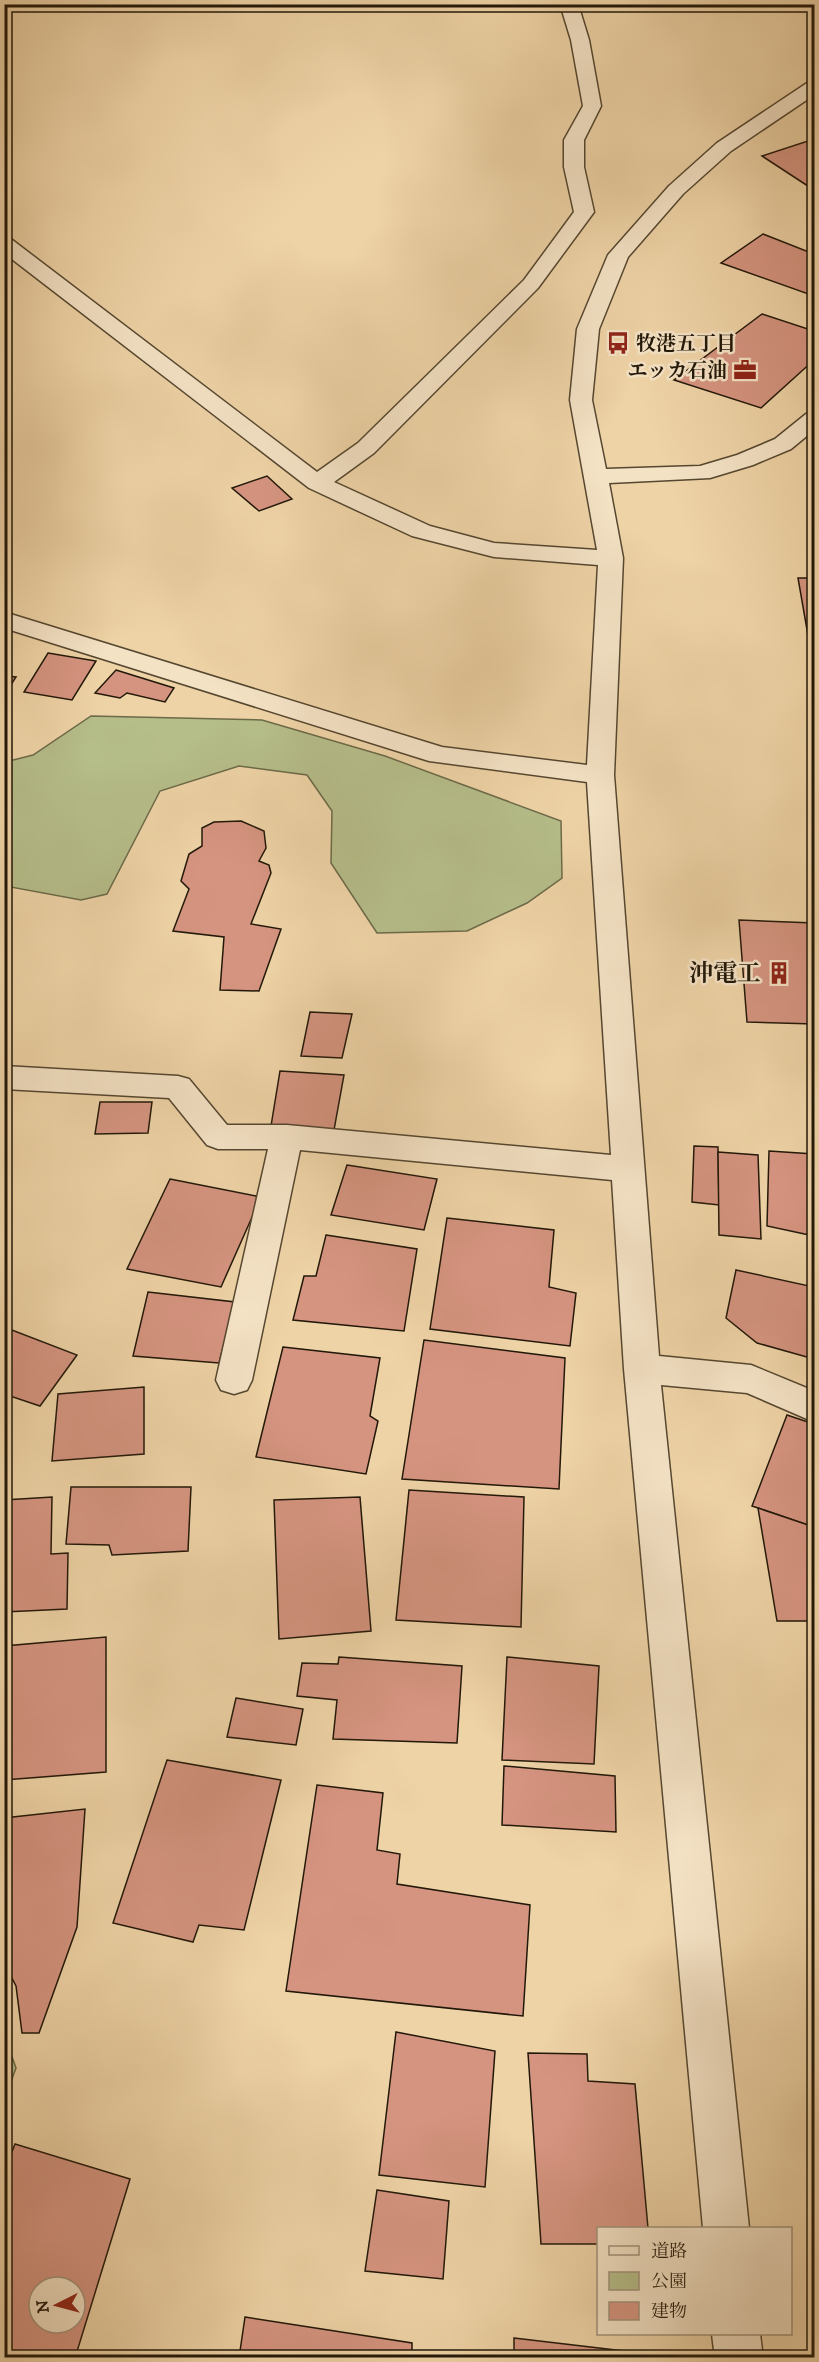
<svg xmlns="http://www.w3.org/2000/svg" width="819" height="2362" viewBox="0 0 819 2362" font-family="'IM FELL DW Pica','Noto Serif JP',serif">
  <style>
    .green { fill: #b5bd89; stroke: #6c6a49; stroke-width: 1.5 }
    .building { fill: #d59480; stroke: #221809; stroke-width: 1.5; fill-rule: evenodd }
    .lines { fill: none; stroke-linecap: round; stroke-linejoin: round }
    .minor-casing { stroke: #554730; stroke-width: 3 }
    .minor { fill: #f4e2c5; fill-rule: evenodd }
    .labels { text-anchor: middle; stroke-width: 5; stroke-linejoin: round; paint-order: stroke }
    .far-poi-label { font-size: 20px; font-weight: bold; fill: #221809; stroke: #f4e2c5; text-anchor: start }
    .poi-label { font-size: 24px; font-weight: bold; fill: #221809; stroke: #f4e2c5; text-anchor: end }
  </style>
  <rect width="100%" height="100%" fill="#eed3a6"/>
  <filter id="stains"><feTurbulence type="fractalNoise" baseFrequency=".00333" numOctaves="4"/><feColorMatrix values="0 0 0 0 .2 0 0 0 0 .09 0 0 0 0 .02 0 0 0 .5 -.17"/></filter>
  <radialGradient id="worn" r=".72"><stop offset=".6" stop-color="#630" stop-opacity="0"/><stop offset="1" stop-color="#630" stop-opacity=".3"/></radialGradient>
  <g class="green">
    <polygon points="91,716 262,720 385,756 561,821 562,878 527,903 467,931 377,933 331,863 332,811 307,775 239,766 160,791 107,894 81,900 5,886 5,762 33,755"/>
    <polygon points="5,2037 16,2068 5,2098"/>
  </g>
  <g class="building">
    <polygon points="814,139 814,190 762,156"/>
    <polygon points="763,234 814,254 814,296 721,263"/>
    <polygon points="762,314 814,331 814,360 761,408 674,380"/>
    <polygon points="267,476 292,499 259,511 232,488"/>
    <polygon points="798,578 814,578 814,670"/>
    <polygon points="48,653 96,661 72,700 24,692"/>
    <polygon points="116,670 174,688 165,702 127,693 120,698 95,693"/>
    <polygon points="4,676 16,677 4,696"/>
    <polygon points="241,821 264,831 266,848 259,861 269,865 271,873 251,924 281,929 259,991 220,990 224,937 173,931 189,889 181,881 189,854 202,846 202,828 214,822"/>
    <polygon points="739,920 814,923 814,1024 747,1022"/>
    <polygon points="310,1012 352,1014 342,1058 301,1056"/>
    <polygon points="280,1071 344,1075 334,1130 271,1126"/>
    <polygon points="100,1102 152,1102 148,1133 95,1134"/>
    <polygon points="694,1146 718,1147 719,1205 692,1202"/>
    <polygon points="769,1151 814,1154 814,1236 767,1226"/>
    <polygon points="718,1152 758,1155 761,1239 719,1235"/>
    <polygon points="347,1165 437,1179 424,1230 331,1215"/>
    <polygon points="170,1179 261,1197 221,1287 127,1269"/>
    <polygon points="447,1218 554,1230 549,1287 576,1293 570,1346 430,1329"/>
    <polygon points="326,1235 417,1249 404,1331 293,1320 304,1276 316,1276"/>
    <polygon points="736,1270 814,1287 814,1359 757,1343 726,1318"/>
    <polygon points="148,1292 235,1302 219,1363 133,1356"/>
    <polygon points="4,1327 77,1355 40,1406 4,1394"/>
    <polygon points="424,1340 565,1358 559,1489 402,1479"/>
    <polygon points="283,1347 380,1358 370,1416 378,1421 366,1474 256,1457"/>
    <polygon points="144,1387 144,1454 52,1461 58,1394"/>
    <polygon points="787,1415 814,1424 814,1527 752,1506"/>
    <polygon points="71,1487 191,1487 188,1551 112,1555 109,1545 66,1544"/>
    <polygon points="409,1490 524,1497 521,1627 396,1620"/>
    <polygon points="52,1497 51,1554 68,1553 67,1609 4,1612 4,1500"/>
    <polygon points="360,1497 371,1631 279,1639 274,1500"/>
    <polygon points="758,1508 814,1527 814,1621 777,1621"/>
    <polygon points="106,1637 106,1772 4,1780 4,1646"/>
    <polygon points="339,1657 462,1666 457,1743 333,1739 337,1700 297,1696 302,1663 338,1664"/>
    <polygon points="507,1657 599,1666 594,1764 502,1760"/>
    <polygon points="236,1698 303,1709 296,1745 227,1737"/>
    <polygon points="167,1760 281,1780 244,1930 199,1925 193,1942 113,1923"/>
    <polygon points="504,1766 615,1776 616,1832 502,1825"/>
    <polygon points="317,1785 383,1793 377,1850 400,1854 397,1884 530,1905 523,2016 286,1991"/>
    <polygon points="85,1809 77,1927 39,2033 22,2033 16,1986 4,1963 4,1818"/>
    <polygon points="396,2032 495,2051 485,2187 379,2175"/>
    <polygon points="528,2053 587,2054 588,2081 635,2084 648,2228 598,2228 598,2244 541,2244"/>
    <path d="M 15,2144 L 130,2179 L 75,2358 L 4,2358 L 4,2172 ZM 39,2287 L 75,2287 L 75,2323 L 39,2323 Z"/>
    <polygon points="377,2190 449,2201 443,2279 365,2271"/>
    <polygon points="245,2317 412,2343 412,2358 239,2358"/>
    <polygon points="514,2338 658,2355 658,2358 514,2358"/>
  </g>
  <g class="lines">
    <g class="minor-casing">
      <g id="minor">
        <polygon points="560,4 578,4 589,40 601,106 584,140 584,167 594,212 538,288 374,453 334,482 430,526 494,543 597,550 570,400 577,329 608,255 669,186 717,143 807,83 814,82 814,95 731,151 683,194 628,257 599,329 592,400 606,469 700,466 737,455 775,439 806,414 814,412 814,430 791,449 753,465 710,478 609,483 623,558 614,775 659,1356 751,1365 814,1391 814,1422 747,1393 661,1385 749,2228 703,2228 624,1369 612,1180 300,1150 252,1380 247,1390 234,1394 221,1390 216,1380 268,1149 218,1149 207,1145 169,1098 4,1089 4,1066 178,1076 189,1079 227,1125 287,1125 611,1155 587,782 429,761 4,628 4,612 442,747 587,765 598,565 494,557 412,536 309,488 4,253 4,237 11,239 317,472 358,443 524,280 574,212 564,167 564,140 583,106 571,40"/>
        <polygon points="712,2334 760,2334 763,2358 715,2358"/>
      </g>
    </g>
    <use href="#minor" class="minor"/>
  </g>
  <defs>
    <g id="bus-bare" transform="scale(1.8)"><path d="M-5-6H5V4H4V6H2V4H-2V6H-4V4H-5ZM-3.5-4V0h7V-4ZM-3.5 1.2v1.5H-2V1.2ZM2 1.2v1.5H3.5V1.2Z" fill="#8f2418" stroke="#f4e2c5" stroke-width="2.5" paint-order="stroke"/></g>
    <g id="office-bare" transform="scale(1.8)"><path d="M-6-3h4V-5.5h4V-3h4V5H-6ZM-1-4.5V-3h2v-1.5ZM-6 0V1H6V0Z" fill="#8f2418" stroke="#f4e2c5" stroke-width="2.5" paint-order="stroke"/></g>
    <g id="building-bare" transform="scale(1.8)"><path d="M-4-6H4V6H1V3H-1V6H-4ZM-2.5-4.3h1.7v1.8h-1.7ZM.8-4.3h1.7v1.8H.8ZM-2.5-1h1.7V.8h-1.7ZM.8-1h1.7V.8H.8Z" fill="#8f2418" stroke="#f4e2c5" stroke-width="2.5" paint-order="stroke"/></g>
  </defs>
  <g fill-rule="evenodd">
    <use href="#bus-bare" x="618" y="343"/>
    <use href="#office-bare" x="745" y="370"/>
    <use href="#building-bare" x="779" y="973"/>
  </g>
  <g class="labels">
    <g class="far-poi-label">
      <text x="636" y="350">牧港五丁目</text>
      <text x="727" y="377" text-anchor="end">エッカ石油</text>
    </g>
    <g class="poi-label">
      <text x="761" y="981">沖電工</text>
    </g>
  </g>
  <rect width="819" height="2362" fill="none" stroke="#eed3a6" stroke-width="24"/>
  <rect x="6" y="6" width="807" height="2350" fill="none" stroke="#221809" stroke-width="3"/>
  <rect x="12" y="12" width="795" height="2338" fill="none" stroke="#221809" stroke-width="1.5"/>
  <rect x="597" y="2227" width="195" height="108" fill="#f4e2c5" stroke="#a0917a" stroke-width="1.5"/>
  <rect x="609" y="2246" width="30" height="9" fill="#f4e2c5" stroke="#a0917a" stroke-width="1.5"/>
  <text x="651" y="2257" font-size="18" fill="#221809">道路</text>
  <rect x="609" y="2272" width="30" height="18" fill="#b5bd89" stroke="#a0917a" stroke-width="1.5"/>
  <text x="651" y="2287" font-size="18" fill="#221809">公園</text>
  <rect x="609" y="2302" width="30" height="18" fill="#d59480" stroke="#a0917a" stroke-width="1.5"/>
  <text x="651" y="2317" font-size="18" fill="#221809">建物</text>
  <g transform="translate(57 2305) rotate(264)"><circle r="28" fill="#f4e2c5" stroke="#a0917a" stroke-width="1.5"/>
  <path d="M0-4.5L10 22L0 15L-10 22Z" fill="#8f2418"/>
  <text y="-9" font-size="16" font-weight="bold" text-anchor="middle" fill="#221809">N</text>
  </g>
  <rect width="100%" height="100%" filter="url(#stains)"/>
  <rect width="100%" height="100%" fill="url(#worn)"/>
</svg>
